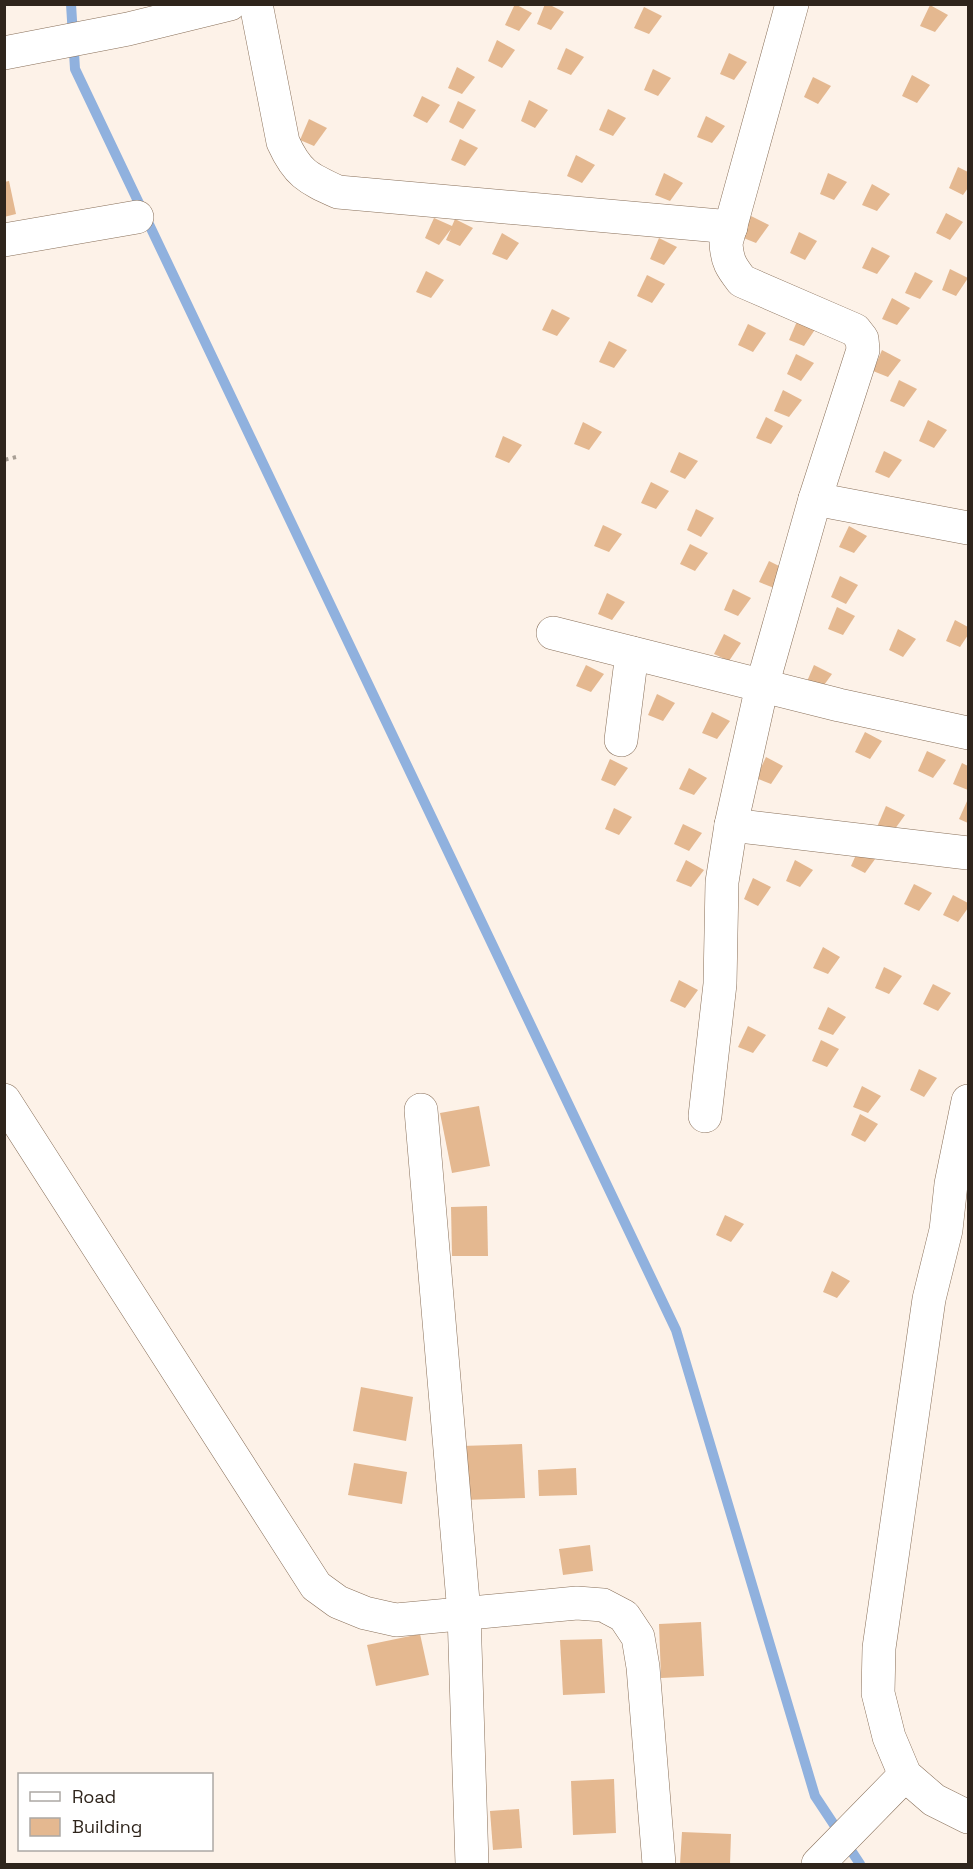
<svg xmlns="http://www.w3.org/2000/svg" width="973" height="1869" viewBox="0 0 973 1869" font-family="'Space Grotesk',sans-serif">
  <style>
    .lines { fill: none; stroke-linecap: round; stroke-linejoin: round }
    .stream { stroke: #90b1de; stroke-width: 10 }
    .building { fill: #e4b890 }
    .minor-casing { stroke: #89705a; stroke-width: 34 }
    .path { stroke: #a99f95; stroke-width: 4; stroke-dasharray: 4.5 4.5; stroke-linecap: butt }
    .minor { stroke: #fff; stroke-width: 33 }
  </style>
  <rect width="100%" height="100%" fill="#fdf2e8"/>
  <g class="lines">
    <polyline class="stream" points="71,4 75,69 676,1330 815,1796 860,1864"/>
  </g>
  <g class="building">
    <polygon points="515,4 532,13 519,31 505,25"/>
    <polygon points="545,4 548,4 564,12 551,30 537,24"/>
    <polygon points="930,5 948,15 935,32 920,26"/>
    <polygon points="644,7 662,16 649,34 634,28"/>
    <polygon points="497,40 515,50 502,68 488,61"/>
    <polygon points="566,48 584,57 571,75 557,69"/>
    <polygon points="729,53 747,62 734,80 720,74"/>
    <polygon points="457,67 475,77 462,94 448,88"/>
    <polygon points="653,69 671,78 658,96 644,90"/>
    <polygon points="912,75 930,85 917,103 902,96"/>
    <polygon points="813,77 831,86 818,104 804,97"/>
    <polygon points="422,96 440,105 427,123 413,116"/>
    <polygon points="529,100 548,110 535,128 521,121"/>
    <polygon points="458,101 476,110 463,129 449,122"/>
    <polygon points="608,109 626,118 613,136 599,130"/>
    <polygon points="706,116 725,126 712,143 697,137"/>
    <polygon points="309,119 327,128 314,146 300,140"/>
    <polygon points="460,139 478,148 465,166 451,160"/>
    <polygon points="576,155 595,165 582,183 567,176"/>
    <polygon points="958,167 968,172 968,188 963,195 949,188"/>
    <polygon points="664,173 683,183 670,201 655,195"/>
    <polygon points="828,173 847,182 834,200 820,194"/>
    <polygon points="9,181 16,214 4,217 4,182"/>
    <polygon points="872,184 890,194 877,211 862,205"/>
    <polygon points="946,213 963,222 950,240 936,233"/>
    <polygon points="751,216 769,225 756,243 741,237"/>
    <polygon points="434,218 452,226 455,219 473,228 460,246 446,240 451,229 439,245 425,238"/>
    <polygon points="799,232 817,241 805,260 790,253"/>
    <polygon points="502,233 519,243 507,260 492,254"/>
    <polygon points="659,238 677,247 664,265 650,259"/>
    <polygon points="872,247 890,256 877,274 862,268"/>
    <polygon points="950,269 968,278 956,296 942,290"/>
    <polygon points="426,271 444,280 431,298 416,292"/>
    <polygon points="915,272 933,281 920,299 905,293"/>
    <polygon points="647,275 665,284 652,303 637,296"/>
    <polygon points="892,298 910,308 897,325 882,319"/>
    <polygon points="552,309 570,318 557,336 542,330"/>
    <polygon points="798,319 816,328 804,346 789,340"/>
    <polygon points="748,324 766,333 753,352 738,345"/>
    <polygon points="609,341 627,350 614,368 599,362"/>
    <polygon points="882,350 901,360 888,377 873,371"/>
    <polygon points="796,354 814,363 801,381 787,374"/>
    <polygon points="899,380 917,389 904,407 890,401"/>
    <polygon points="783,390 802,400 789,417 774,411"/>
    <polygon points="766,417 783,426 771,444 756,438"/>
    <polygon points="928,420 947,430 934,448 919,441"/>
    <polygon points="583,422 602,432 589,450 574,444"/>
    <polygon points="503,436 522,445 509,463 495,457"/>
    <polygon points="884,451 902,460 889,478 875,472"/>
    <polygon points="679,452 698,461 685,479 670,472"/>
    <polygon points="651,482 669,491 656,509 641,503"/>
    <polygon points="696,509 714,518 701,537 687,530"/>
    <polygon points="603,525 622,534 609,552 594,546"/>
    <polygon points="849,526 867,536 854,553 839,547"/>
    <polygon points="690,544 708,553 695,571 680,564"/>
    <polygon points="769,561 787,570 774,588 759,582"/>
    <polygon points="840,576 858,585 846,604 831,597"/>
    <polygon points="733,589 751,598 738,616 724,610"/>
    <polygon points="607,593 625,602 612,620 598,614"/>
    <polygon points="837,607 855,616 843,635 828,629"/>
    <polygon points="955,620 968,627 968,635 960,647 946,641"/>
    <polygon points="898,629 916,639 903,657 889,650"/>
    <polygon points="724,634 741,643 729,661 714,654"/>
    <polygon points="586,665 604,674 591,692 576,686"/>
    <polygon points="814,665 832,674 819,692 805,686"/>
    <polygon points="657,694 675,703 663,721 648,715"/>
    <polygon points="712,712 730,721 717,739 702,733"/>
    <polygon points="865,732 882,741 870,759 855,752"/>
    <polygon points="927,751 946,760 933,778 918,771"/>
    <polygon points="766,757 783,766 771,784 756,778"/>
    <polygon points="610,759 628,768 615,786 601,780"/>
    <polygon points="962,763 968,766 968,790 953,784"/>
    <polygon points="689,768 707,778 694,795 679,789"/>
    <polygon points="968,799 968,823 959,819"/>
    <polygon points="886,806 905,815 892,833 877,827"/>
    <polygon points="614,808 632,817 619,835 605,829"/>
    <polygon points="683,824 702,833 689,851 674,844"/>
    <polygon points="860,846 878,855 865,873 851,866"/>
    <polygon points="686,860 704,870 691,887 676,881"/>
    <polygon points="795,860 813,870 800,887 786,881"/>
    <polygon points="753,878 771,887 758,906 744,899"/>
    <polygon points="914,884 932,893 919,911 904,904"/>
    <polygon points="953,895 968,903 968,908 958,922 943,915"/>
    <polygon points="823,947 840,957 828,974 813,968"/>
    <polygon points="884,967 902,976 889,994 875,988"/>
    <polygon points="679,980 698,990 685,1008 670,1001"/>
    <polygon points="933,984 951,993 938,1011 923,1004"/>
    <polygon points="828,1007 846,1017 833,1035 818,1029"/>
    <polygon points="748,1026 766,1035 753,1053 738,1047"/>
    <polygon points="821,1040 839,1049 827,1067 812,1061"/>
    <polygon points="919,1069 937,1078 924,1097 910,1090"/>
    <polygon points="862,1086 881,1096 868,1113 853,1107"/>
    <polygon points="479,1106 490,1166 452,1173 440,1113"/>
    <polygon points="860,1114 878,1124 865,1142 851,1135"/>
    <polygon points="487,1206 488,1256 452,1256 451,1207"/>
    <polygon points="725,1215 744,1224 731,1242 716,1235"/>
    <polygon points="832,1271 850,1281 837,1298 823,1292"/>
    <polygon points="361,1387 413,1397 406,1441 353,1431"/>
    <polygon points="522,1444 525,1498 463,1500 461,1446"/>
    <polygon points="354,1463 407,1472 402,1504 348,1495"/>
    <polygon points="576,1468 577,1495 539,1496 538,1470"/>
    <polygon points="590,1545 593,1571 563,1575 559,1549"/>
    <polygon points="701,1622 704,1676 661,1678 659,1624"/>
    <polygon points="420,1634 429,1675 376,1686 367,1645"/>
    <polygon points="602,1639 605,1693 563,1695 560,1640"/>
    <polygon points="614,1779 616,1833 573,1835 571,1781"/>
    <polygon points="519,1809 522,1848 493,1850 490,1811"/>
    <polygon points="682,1832 731,1834 730,1864 680,1864"/>
  </g>
  <g class="lines">
    <g class="minor-casing">
      <g id="minor">
        <path d="M 256,4 L 283,142 C 297,173 307,178 338,192 L 731,227"/>
        <polyline points="4,53 128,29 230,4"/>
        <polyline points="4,240 137,217"/>
        <polyline points="815,499 968,528"/>
        <polyline points="553,633 839,705 968,733"/>
        <polyline points="621,740 632,653"/>
        <polyline points="731,825 968,853"/>
        <polyline points="4,1100 316,1586 338,1602 365,1613 396,1620 577,1603 603,1605 624,1616 638,1637 643,1667 659,1864"/>
        <polyline points="968,1101 951,1184 946,1230 929,1299 879,1648 878,1693 889,1737 905,1775 934,1800 968,1817"/>
        <polyline points="421,1110 464,1613 472,1864"/>
        <path d="M 705,1116 L 720,984 L 722,882 L 731,825 L 762,686 L 815,499 L 863,350 L 862,339 L 855,330 L 742,281 C 731,267 727,261 726,243 L 792,4"/>
        <polyline points="818,1864 905,1775"/>
      </g>
    </g>
    <polyline class="path" points="4,460 16,457"/>
    <use href="#minor" class="minor"/>
  </g>
  <rect width="973" height="1869" fill="none" stroke="#2f251c" stroke-width="12"/>
  <rect x="18" y="1773" width="195" height="78" fill="#ffffff" stroke="#aca8a4" stroke-width="1.5"/>
  <rect x="30" y="1792" width="30" height="9" fill="#ffffff" stroke="#aca8a4" stroke-width="1.5"/>
  <text x="72" y="1803" font-size="18" fill="#2f251c">Road</text>
  <rect x="30" y="1818" width="30" height="18" fill="#e4b890" stroke="#aca8a4" stroke-width="1.5"/>
  <text x="72" y="1833" font-size="18" fill="#2f251c">Building</text>
</svg>
